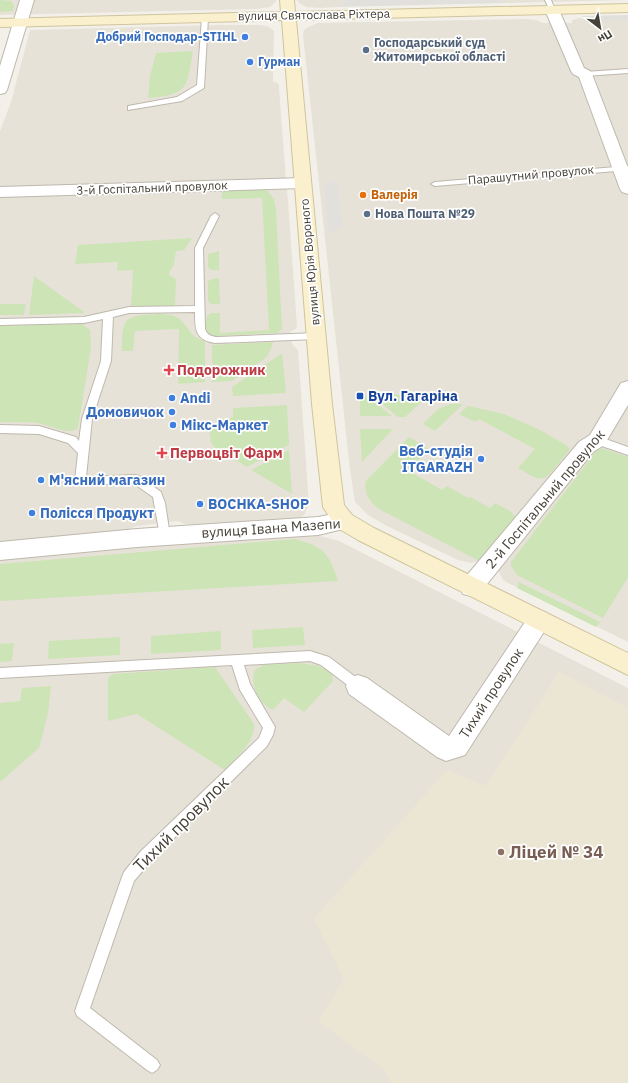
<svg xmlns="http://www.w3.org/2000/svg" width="628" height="1083" viewBox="0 0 628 1083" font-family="'IBM Plex Sans',sans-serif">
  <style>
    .residential { fill: #e7e2d8 }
    .education { fill: #ebe5d4 }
    .green { fill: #cde4b6 }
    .parking { fill: #e2e0dd }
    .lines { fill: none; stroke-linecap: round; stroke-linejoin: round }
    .lane-casing { stroke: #beb8ad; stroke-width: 2 }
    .street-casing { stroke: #beb8ad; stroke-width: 2 }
    .secondary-casing { stroke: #cfc49d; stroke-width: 2 }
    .lane { fill: #fff; fill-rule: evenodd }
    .street { fill: #fff; fill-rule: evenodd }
    .secondary { fill: #faf0cd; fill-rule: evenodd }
    .shop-dot { fill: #3f7fe0; stroke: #fff; stroke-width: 1.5 }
    .service-dot { fill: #5c6f8a; stroke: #fff; stroke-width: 1.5 }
    .food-dot { fill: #e8710a; stroke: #fff; stroke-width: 1.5 }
    .health-dot { fill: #e0444e; stroke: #fff; stroke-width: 1.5 }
    .transit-dot { fill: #1a4fb4; stroke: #fff; stroke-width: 1.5 }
    .education-dot { fill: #8d6e63; stroke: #fff; stroke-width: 1.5 }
    .labels { text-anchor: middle; stroke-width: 3.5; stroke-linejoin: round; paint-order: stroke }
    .far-street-label { font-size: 12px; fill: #464138; stroke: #fff }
    .far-shop-label { font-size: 12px; font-weight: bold; fill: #366cbe; stroke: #fff; text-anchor: end }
    .far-service-label { font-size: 12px; font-weight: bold; fill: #4e5e75; stroke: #fff; text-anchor: start }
    .far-food-label { font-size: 12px; font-weight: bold; fill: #c56008; stroke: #fff; text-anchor: start }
    .health-label { font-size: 14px; font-weight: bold; fill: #be3a42; stroke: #fff; text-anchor: start }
    .transit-label { font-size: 14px; font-weight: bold; fill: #164399; stroke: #fff; text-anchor: start }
    .shop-label { font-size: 14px; font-weight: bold; fill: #366cbe; stroke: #fff; text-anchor: start }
    .street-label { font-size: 14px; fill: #464138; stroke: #fff }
    .near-street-label { font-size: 17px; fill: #464138; stroke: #fff }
    .near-education-label { font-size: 17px; font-weight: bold; fill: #785e54; stroke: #fff; text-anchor: start }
  </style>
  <rect width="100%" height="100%" fill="#f3f0e9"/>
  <g class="residential">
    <polygon points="0,0 276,0 276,1 270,7 256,9 0,15"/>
    <polygon points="297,0 346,0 341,5 336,7 321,8 307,7 300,4"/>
    <polygon points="498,0 628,0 504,3"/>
    <polygon points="579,18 593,20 628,20 628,642 508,583 503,580 499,572 479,561 471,563 458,560 385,525 368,515 355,502 350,470 303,35 304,30 306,28 318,23 527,19 536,20 543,23 572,23 572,20"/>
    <polygon points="219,25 260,25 269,27 274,31 273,81 279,84 279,88 286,180 0,187 0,131 11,102 30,30"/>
    <polygon points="287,188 297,326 296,329 290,332 292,344 298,350 309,505 304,515 294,521 200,524 185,524 178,521 137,526 118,533 0,542 0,196"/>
    <polygon points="313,534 339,541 628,688 628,1083 0,1083 0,559 98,550"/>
  </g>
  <polygon class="education" points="559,672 628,708 628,1083 391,1083 386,1071 318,1021 344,979 314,919 447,770 486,786"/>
  <g class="green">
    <polygon points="0,0 11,1 14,6 13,11 0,12"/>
    <path d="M 193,51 C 187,87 189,95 148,98 L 150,76 L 156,53 Z"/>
    <path d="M 266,189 L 274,199 L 276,210 L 282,329 L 277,333 L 214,336 C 203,333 206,324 207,316 L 211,313 L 220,313 L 220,333 L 269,330 L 262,198 L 222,199 L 222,190 Z"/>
    <polygon points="192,238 184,250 176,251 174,264 169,273 169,275 176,279 175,305 173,306 131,306 133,270 117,271 118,262 75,264 78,245"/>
    <polygon points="219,251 219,270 211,270 208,267 208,254"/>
    <polygon points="34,276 84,312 84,313 29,315"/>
    <polygon points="219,278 220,304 211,304 208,301 208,281 212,279"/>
    <polygon points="0,304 26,304 24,315 0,315"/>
    <path d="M 157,314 C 164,314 171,314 176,317 C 190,324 186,336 205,341 L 205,382 L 178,384 L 179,329 L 135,331 L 133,351 L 122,351 C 122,318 123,316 157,314 Z"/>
    <path d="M 82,324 L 90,330 L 91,348 L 78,428 C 69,436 52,426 42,424 C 29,421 13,423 0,422 L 0,326 Z"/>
    <polygon points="273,342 271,349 267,357 232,381 212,382 212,345"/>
    <polygon points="282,353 286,393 233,396 232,387"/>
    <polygon points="360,391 392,416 360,416"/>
    <polygon points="366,391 426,398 405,417 398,417"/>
    <polygon points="451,404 463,404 435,431 423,424 438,409"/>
    <polygon points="287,405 289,445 247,467 214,447 211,442 209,427 233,417 233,408"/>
    <path d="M 468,406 L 504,414 L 538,429 L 566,445 L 570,449 L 549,475 C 539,484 528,473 518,468 L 535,449 L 479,419 L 475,422 L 459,414 Z"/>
    <polygon points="360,429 393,429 362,462"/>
    <path d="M 409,437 L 429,449 L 409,471 L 442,490 L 447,486 L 468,498 L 470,497 L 490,508 L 495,503 L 510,511 L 516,517 L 481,560 L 479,561 L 379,509 C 370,502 363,493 366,481 Z"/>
    <polygon points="601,448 628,457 628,577 603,618 517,575 511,566 511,562 597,450"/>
    <polygon points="289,450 292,494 251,470"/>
    <path d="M 295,539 C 324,547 329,553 338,581 L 0,601 L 0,564 Z"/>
    <polygon points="519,582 600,622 596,627 517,588"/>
    <polygon points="303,627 305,645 253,648 252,630"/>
    <polygon points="221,631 221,650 151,654 151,636"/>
    <polygon points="120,637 120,655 48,659 49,641"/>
    <polygon points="14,643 12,661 0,662 0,644"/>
    <path d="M 300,663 L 319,666 L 332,673 L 333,681 L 304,712 L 284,698 L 273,710 C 259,705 249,683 255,670 L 263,665 Z"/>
    <path d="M 215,667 L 254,724 C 255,743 236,757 225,770 L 137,714 L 108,721 L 108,679 L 110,676 L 113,674 Z"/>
    <polygon points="51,686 48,713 39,748 0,782 0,703 20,701 22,688"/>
  </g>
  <g class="parking">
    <polygon points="346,0 498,0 504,3 336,7 341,5"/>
    <polygon points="628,15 628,20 593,20 583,18 582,16"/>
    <polygon points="337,180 342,226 328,233 324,186"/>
  </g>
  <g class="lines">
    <g class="lane-casing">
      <g id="lane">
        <polygon points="545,0 551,0 555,10 554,11 550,11"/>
        <polygon points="205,16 208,18 204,88 182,101 128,110 128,106 177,97 197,85 202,18"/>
        <polygon points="628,69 628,73 585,76 581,74 585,72"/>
        <polygon points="628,166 628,170 435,186 431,184 435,182"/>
        <path d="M 215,213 L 219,216 L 203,248 L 205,329 C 207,335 212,337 218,337 L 317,333 L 322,336 L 317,339 L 215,343 C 195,340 195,329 195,312 L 129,313 L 113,317 L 111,361 L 92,419 L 86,477 L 135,475 L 139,476 L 161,492 L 162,495 L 165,503 L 170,536 L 169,539 L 165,540 L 161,539 L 160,536 L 153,497 L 133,483 L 80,485 L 76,484 L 75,481 L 78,453 L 68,443 L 39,434 L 0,433 L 0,425 L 39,426 L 76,437 L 79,441 L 82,419 L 101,361 L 103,319 L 84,323 L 0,325 L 0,319 L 84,317 L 129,307 L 195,306 L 195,248 L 211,216 Z"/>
        <polygon points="597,436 628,447 628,455 593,443 592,440 593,437"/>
        <polygon points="310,651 329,657 362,682 364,686 362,690 358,691 354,690 321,665 310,661 244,665 250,684 275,727 273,735 267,746 151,861 134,881 90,1008 157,1060 160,1065 157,1070 152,1073 147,1070 77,1016 75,1011 122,877 124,872 141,851 259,738 263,728 240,690 232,665 0,678 0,668"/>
      </g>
    </g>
    <g class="street-casing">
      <g id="street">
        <polygon points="20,0 34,0 7,90 5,93 0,94 0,66"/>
        <polygon points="552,6 557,7 559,10 584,68 590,71 592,74 628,168 628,194 622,192 620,189 579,77 573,74 571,71 545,10 547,7"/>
        <polygon points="303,178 309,180 311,183 309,186 303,188 0,197 0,187"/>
        <polygon points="628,381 628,405 604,445 593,452 479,594 471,596 463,594 460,587 463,580 579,442 590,435 621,383"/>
        <polygon points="344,512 352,515 355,521 352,527 318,535 137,547 0,560 0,542 137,529 318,517"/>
        <polygon points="539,610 547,613 551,620 547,627 465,755 446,761 437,757 349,694 346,686 349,678 358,675 367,678 449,736 531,613"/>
      </g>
    </g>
    <g class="secondary-casing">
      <polygon id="secondary" points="280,0 294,0 295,12 628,4 628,12 296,20 332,404 344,505 352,515 374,528 628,653 628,675 358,540 336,527 323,507 312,404 282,20 0,27 0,19 281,12"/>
    </g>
    <use href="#lane" class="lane"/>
    <use href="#street" class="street"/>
    <use href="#secondary" class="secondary"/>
  </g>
  <g class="shop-dot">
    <circle cx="245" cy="37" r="4"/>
    <circle cx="250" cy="62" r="4"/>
    <circle cx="172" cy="398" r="4"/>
    <circle cx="172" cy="412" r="4"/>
    <circle cx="173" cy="425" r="4"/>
    <circle cx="481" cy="459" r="4"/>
    <circle cx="41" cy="480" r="4"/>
    <circle cx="200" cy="504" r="4"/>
    <circle cx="32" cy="513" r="4"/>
  </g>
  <g class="service-dot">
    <circle cx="366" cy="50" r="4"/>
    <circle cx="367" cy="214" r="4"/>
  </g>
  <circle class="food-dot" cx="363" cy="195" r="4"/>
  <g class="health-dot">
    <path d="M167 364h4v4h4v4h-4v4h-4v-4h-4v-4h4z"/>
    <path d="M160 447h4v4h4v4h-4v4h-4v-4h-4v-4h4z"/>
  </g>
  <rect class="transit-dot" x="356" y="392" width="8" height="8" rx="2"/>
  <circle class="education-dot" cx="501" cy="852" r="4"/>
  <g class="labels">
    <g class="far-street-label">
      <text transform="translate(314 15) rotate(-1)" y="4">вулиця Святослава Ріхтера</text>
      <text transform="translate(531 175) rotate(-5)" y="4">Парашутний провулок</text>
      <text transform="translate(152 188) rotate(-2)" y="4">3-й Госпітальний провулок</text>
      <text transform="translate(310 262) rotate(-95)" y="4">вулиця Юрія Вороного</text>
    </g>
    <g class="far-shop-label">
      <text x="237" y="41">Добрий Господар-STIHL</text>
      <text x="258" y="66" text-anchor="start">Гурман</text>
    </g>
    <g class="far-service-label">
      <text x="374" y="47">Господарський суд<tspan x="374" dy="14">Житомирської області</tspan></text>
      <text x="375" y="218">Нова Пошта №29</text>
    </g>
    <g class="far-food-label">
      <text x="371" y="199">Валерія</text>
    </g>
    <g class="health-label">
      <text x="177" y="375">Подорожник</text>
      <text x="170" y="458">Первоцвіт Фарм</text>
    </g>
    <g class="transit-label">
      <text x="368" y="401">Вул. Гагаріна</text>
    </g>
    <g class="shop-label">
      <text x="180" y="403">Andi</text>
      <text x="164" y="417" text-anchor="end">Домовичок</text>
      <text x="181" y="430">Мікс-Маркет</text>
      <text x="473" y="456" text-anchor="end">Веб-студія<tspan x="473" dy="16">ITGARAZH</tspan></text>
      <text x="49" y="485">М'ясний магазин</text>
      <text x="208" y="509">BOCHKA-SHOP</text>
      <text x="40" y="518">Полісся Продукт</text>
    </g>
    <g class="street-label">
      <text transform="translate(545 499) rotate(-50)" y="5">2-й Госпітальний провулок</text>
      <text transform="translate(271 528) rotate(-4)" y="5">вулиця Івана Мазепи</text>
      <text transform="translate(491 693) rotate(-57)" y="5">Тихий провулок</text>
    </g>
    <g class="near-street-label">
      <text transform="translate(181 824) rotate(-45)" y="6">Тихий провулок</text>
    </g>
    <g class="near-education-label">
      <text x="509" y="858">Ліцей № 34</text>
    </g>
  </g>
  <g transform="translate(600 28) rotate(149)" stroke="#ffffff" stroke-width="3" paint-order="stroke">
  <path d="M0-3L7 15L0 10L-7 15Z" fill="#464138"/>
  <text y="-6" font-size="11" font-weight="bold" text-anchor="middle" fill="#464138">Пн</text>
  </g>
</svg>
